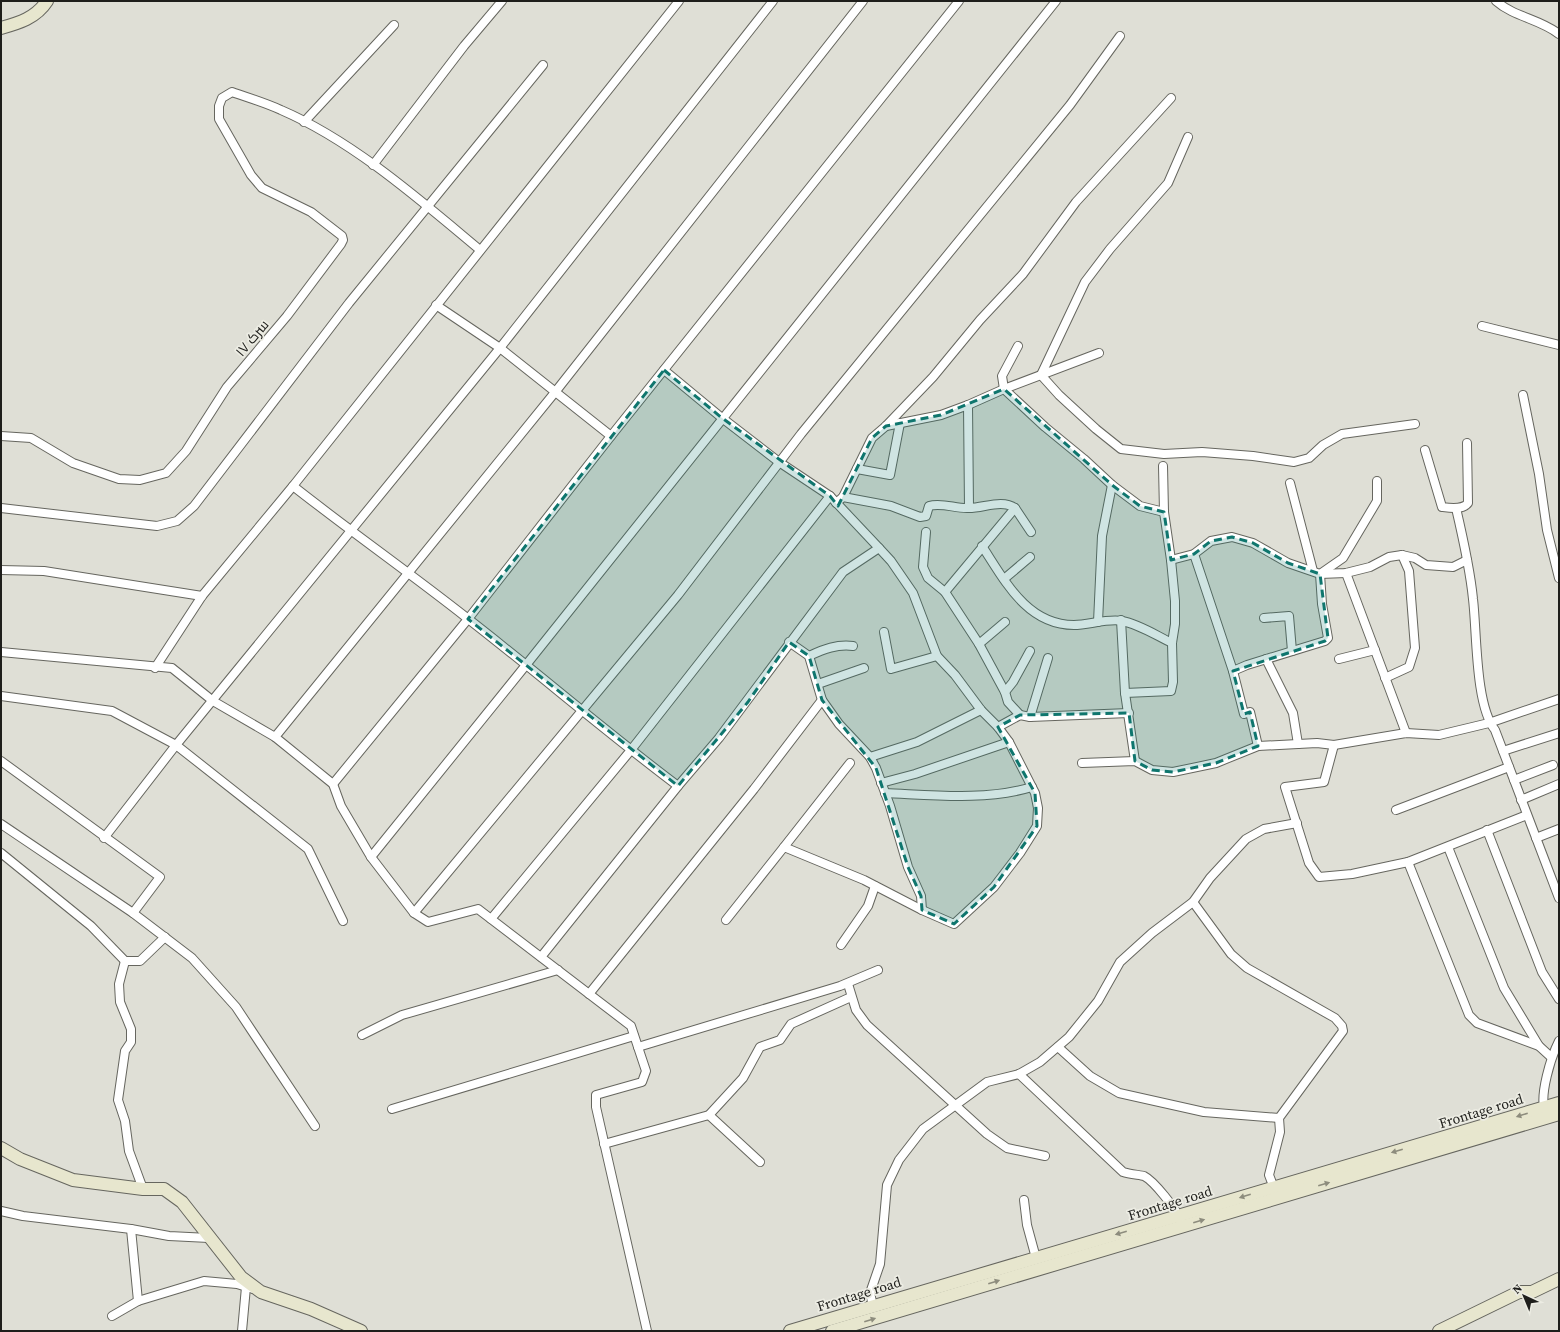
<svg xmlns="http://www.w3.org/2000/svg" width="1560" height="1332" viewBox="0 0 1560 1332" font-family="'Source Serif 4',Cairo,serif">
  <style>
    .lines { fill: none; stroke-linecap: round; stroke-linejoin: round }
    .street-casing { stroke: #66665f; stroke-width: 10 }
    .secondary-casing { stroke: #66665f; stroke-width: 14 }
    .street { stroke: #fff; stroke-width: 8 }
    .secondary { stroke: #e7e6ce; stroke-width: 12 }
    .oneway { fill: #8d8c7d }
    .marked { fill: #0f766e; fill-opacity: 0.2; stroke: #0f766e; stroke-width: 3; stroke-dasharray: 8 5; stroke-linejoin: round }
    .labels { text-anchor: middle; stroke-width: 3.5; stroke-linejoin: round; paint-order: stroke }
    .street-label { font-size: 14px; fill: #1e1e1b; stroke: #ecece3 }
  </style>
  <rect width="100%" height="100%" fill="#dfdfd6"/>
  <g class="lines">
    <g class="street-casing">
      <g id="street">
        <path d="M 1496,1 C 1514,17 1540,19 1559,34"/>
        <polyline points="304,122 394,25"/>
        <polyline points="1188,137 1168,183 1110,249 1085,282 1041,375 1059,395 1096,429 1121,449 1164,454 1202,452 1253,456 1294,462 1309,458 1323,445 1342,434 1415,424"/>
        <polyline points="373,165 464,46 502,1"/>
        <polyline points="436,305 500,348 611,436"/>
        <polyline points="1482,326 1559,345"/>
        <polyline points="1018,346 1002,376 1004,389 1045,427 1084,459 1112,485 1140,506 1164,512"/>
        <polyline points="664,370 722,418 779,462 830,496 879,548 891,561 913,593 937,656 955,675 981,710 998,727 1009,742 1035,793 1038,808 1037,826 1020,853 994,887 954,924 922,910 864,880 784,847 726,920"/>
        <polyline points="1523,395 1539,474 1547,530 1559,578"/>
        <polyline points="968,405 969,508"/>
        <polyline points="886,426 941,415 968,405 1004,389 1099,353"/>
        <path d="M 1,436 L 31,438 L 73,463 L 119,479 L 140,480 L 166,473 L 186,451 L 227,387 L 287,316 L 341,244 L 343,240 L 342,236 L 311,212 L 262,188 L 251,175 L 219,119 L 219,106 L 222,98 L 232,92 C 249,98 266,103 281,110 C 353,141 420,200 480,250"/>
        <path d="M 1425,450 L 1442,507 C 1450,508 1463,510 1468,503 L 1467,443"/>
        <polyline points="857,469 890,475 900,423"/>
        <polyline points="1290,483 1313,571"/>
        <polyline points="293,486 679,1"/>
        <path d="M 843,497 L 891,506 L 920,517 L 926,516 L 929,506 C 942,502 956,509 969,508 C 984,508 1002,499 1015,508 L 945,592"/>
        <polyline points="836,503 843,497 872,438 886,426 933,377 980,320 1023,274 1076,202 1171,98"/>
        <polyline points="1,508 157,526 177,521 194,506 349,303 543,65"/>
        <polyline points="1015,508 1031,532"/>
        <path d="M 1456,508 C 1463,538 1470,568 1473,599 C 1477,632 1475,705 1495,730 L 1559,898"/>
        <polyline points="926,532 923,567 928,578 945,592 979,644 1005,692 1008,702 1020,715"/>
        <path d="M 982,546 C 1005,581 1027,625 1074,625 C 1088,625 1109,618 1122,621 C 1139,624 1157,636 1172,643"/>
        <polyline points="1194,554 1233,671 1247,665 1325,641 1328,638 1322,604 1320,574 1343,558 1377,501 1377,481"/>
        <polyline points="1171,560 1194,554 1211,541 1232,537 1253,543 1288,563 1320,574 1346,573 1370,567 1389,557 1402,555 1415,558 1426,565 1453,567 1467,560"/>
        <polyline points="1,570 44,571 202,596"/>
        <polyline points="1346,573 1406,733"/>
        <polyline points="1004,579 1030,557"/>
        <polyline points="1264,618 1289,616 1292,651"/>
        <polyline points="1121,620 1125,693 1135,761"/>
        <polyline points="1098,622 1102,536 1112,485"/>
        <polyline points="884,632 891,669 937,656"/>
        <polyline points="789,642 809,656 822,700 839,724 870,757 876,768 890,806 908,867 921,896 922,910"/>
        <polyline points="979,644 1005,622"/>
        <polyline points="1,652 172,668 213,701 275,737 333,784 341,806 371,857 414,913 428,922 478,909 631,1026 646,1071 642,1082 596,1095 596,1107 647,1331"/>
        <path d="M 809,656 C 824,649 837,644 853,646"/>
        <polyline points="1266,659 1293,713 1298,744"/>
        <polyline points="1339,659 1375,650"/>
        <path d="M 155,668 L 202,596 L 293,486 C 350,531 410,573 467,618 C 538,673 606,732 678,786"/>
        <polyline points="1233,671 1244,714 1250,712 1258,746"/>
        <polyline points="1385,678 1409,667 1415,648 1409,571 1402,555"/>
        <polyline points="818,684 864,668"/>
        <polyline points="1005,692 1013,682 1030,651"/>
        <polyline points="1125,693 1171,691 1173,682 1172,643 1175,624 1175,601 1171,560 1164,512 1163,466"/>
        <polyline points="1,696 112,711 176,745 308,849 343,921"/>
        <polyline points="1030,717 1048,658"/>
        <polyline points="998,727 1020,715 1030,717 1129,713"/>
        <polyline points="275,737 556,391 863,1"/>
        <polyline points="1334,745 1324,782 1285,787 1309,863 1319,877 1352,874 1408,862 1527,815"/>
        <polyline points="1503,751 1559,733"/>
        <polyline points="870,757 917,742 981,710"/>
        <polyline points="1,761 160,877 133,913"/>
        <polyline points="1082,763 1135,761 1152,770 1173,772 1216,763 1258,746 1317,743 1334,745 1406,733 1439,735 1489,723 1559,699"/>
        <polyline points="1514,780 1553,765"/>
        <polyline points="881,783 915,774 1009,742"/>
        <polyline points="333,784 468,619 611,436 959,1"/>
        <path d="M 885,793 C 933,795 986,801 1032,787"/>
        <polyline points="1521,800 1559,784"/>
        <polyline points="1396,810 1509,767"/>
        <polyline points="1,824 133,913 192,958 236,1007 315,1126"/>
        <polyline points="1487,830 1542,972 1559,999"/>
        <polyline points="104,838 176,745 500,348 773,1"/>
        <polyline points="1536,838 1559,829"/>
        <polyline points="784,847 850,763"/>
        <polyline points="1448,847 1504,988 1539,1046"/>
        <polyline points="1,853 91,926 125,961 140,961 165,937"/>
        <polyline points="371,857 526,665 1056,1"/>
        <polyline points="1408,862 1469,1015 1477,1023 1539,1046 1551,1057"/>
        <polyline points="1193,902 1231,954 1247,968 1335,1018 1342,1026 1343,1031 1279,1118 1280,1132 1269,1175 1274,1188"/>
        <polyline points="414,913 678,595 801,434 1070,105 1120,36"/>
        <polyline points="491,919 631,750 830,496"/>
        <polyline points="841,945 868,906 875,886"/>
        <polyline points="541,957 678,786 719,738 843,572 879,548"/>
        <polyline points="125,961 119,984 120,1002 131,1029 131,1042 125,1051 118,1100 125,1121 129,1151 143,1189"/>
        <polyline points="848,984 856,1010 867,1025 987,1134 1007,1148 1045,1156"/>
        <polyline points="589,994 754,789 822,700"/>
        <polyline points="362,1035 402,1015 558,970"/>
        <polyline points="638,1047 840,986 878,970"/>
        <polyline points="1058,1047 1090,1076 1119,1093 1204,1112 1279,1118"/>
        <path d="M 1019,1074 L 1123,1172 C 1129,1174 1140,1175 1144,1176 C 1154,1181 1176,1209 1180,1219"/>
        <polyline points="392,1109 634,1036"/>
        <path d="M 1545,1112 C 1539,1095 1551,1057 1559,1041"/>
        <polyline points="709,1115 760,1162"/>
        <polyline points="604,1144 709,1115 743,1078 760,1047 780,1040 791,1024 851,997"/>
        <polyline points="1024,1200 1027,1225 1036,1258"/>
        <polyline points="1,1211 23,1216 131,1229 169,1236 209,1238"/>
        <polyline points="131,1229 138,1301"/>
        <polyline points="873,1306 870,1293 880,1264 887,1185 899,1160 923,1129 987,1082 1019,1074 1040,1062 1069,1037 1098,1001 1120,962 1152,933 1193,902 1210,878 1246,839 1264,829 1297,823"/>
        <polyline points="112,1316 138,1301 204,1281 237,1284 253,1289"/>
        <polyline points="242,1331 246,1287"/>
      </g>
    </g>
    <g class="secondary-casing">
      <g id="secondary">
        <path d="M 1,28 C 19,23 36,18 47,1"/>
        <polyline points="1,1148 20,1159 73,1180 143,1189 164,1189 182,1202 241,1277 261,1292 311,1309 361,1331"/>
        <polyline points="790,1331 1559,1103"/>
        <polyline points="832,1331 1559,1114"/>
        <polyline points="1439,1331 1519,1292 1532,1292 1559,1279"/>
      </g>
    </g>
    <use href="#street" class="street"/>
    <use href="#secondary" class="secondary"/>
  </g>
  <defs><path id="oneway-solid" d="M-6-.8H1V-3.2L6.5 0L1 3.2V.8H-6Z"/></defs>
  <g class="oneway">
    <use href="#oneway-solid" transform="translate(1522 1115) rotate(163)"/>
    <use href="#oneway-solid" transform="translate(1397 1151) rotate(164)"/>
    <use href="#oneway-solid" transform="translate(1324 1184) rotate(-16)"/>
    <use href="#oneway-solid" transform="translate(1245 1196) rotate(163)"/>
    <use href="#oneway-solid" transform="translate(1199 1221) rotate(-16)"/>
    <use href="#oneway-solid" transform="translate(1121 1233) rotate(164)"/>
    <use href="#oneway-solid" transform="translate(994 1282) rotate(-17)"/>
    <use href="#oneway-solid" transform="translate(870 1320) rotate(-17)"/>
  </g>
  <path class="marked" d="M 664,370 L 722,418 L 830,496 L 838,506 L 872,438 L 886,426 L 941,415 L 1004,389 L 1112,485 L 1140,506 L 1164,512 L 1171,560 L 1194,554 L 1211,541 L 1232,537 L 1253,543 L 1288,563 L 1320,574 L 1328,638 L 1325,641 L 1233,671 L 1244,714 L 1250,712 L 1258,746 L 1216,763 L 1173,772 L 1152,770 L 1135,761 L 1129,713 L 1020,715 L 998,727 L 1035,793 L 1037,826 L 994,887 L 954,924 L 922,910 L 921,896 L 908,867 L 876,768 L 822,700 L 809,656 L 789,642 L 748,702 L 678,786 L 468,619 Z"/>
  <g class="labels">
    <g class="street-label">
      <text transform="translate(252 338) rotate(-50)" y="5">سرک ۱۷</text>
      <text transform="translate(1481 1111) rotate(-17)" y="5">Frontage road</text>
      <text transform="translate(1170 1203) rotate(-17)" y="5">Frontage road</text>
      <text transform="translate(859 1294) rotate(-17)" y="5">Frontage road</text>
    </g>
  </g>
  <rect width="1560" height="1332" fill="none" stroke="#1e1e1b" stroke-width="4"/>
  <g transform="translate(1524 1296) rotate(316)" stroke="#ecece3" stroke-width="3" paint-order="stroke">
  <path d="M0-3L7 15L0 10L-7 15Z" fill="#1e1e1b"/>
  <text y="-6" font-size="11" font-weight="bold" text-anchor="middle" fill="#1e1e1b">N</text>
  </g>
</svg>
